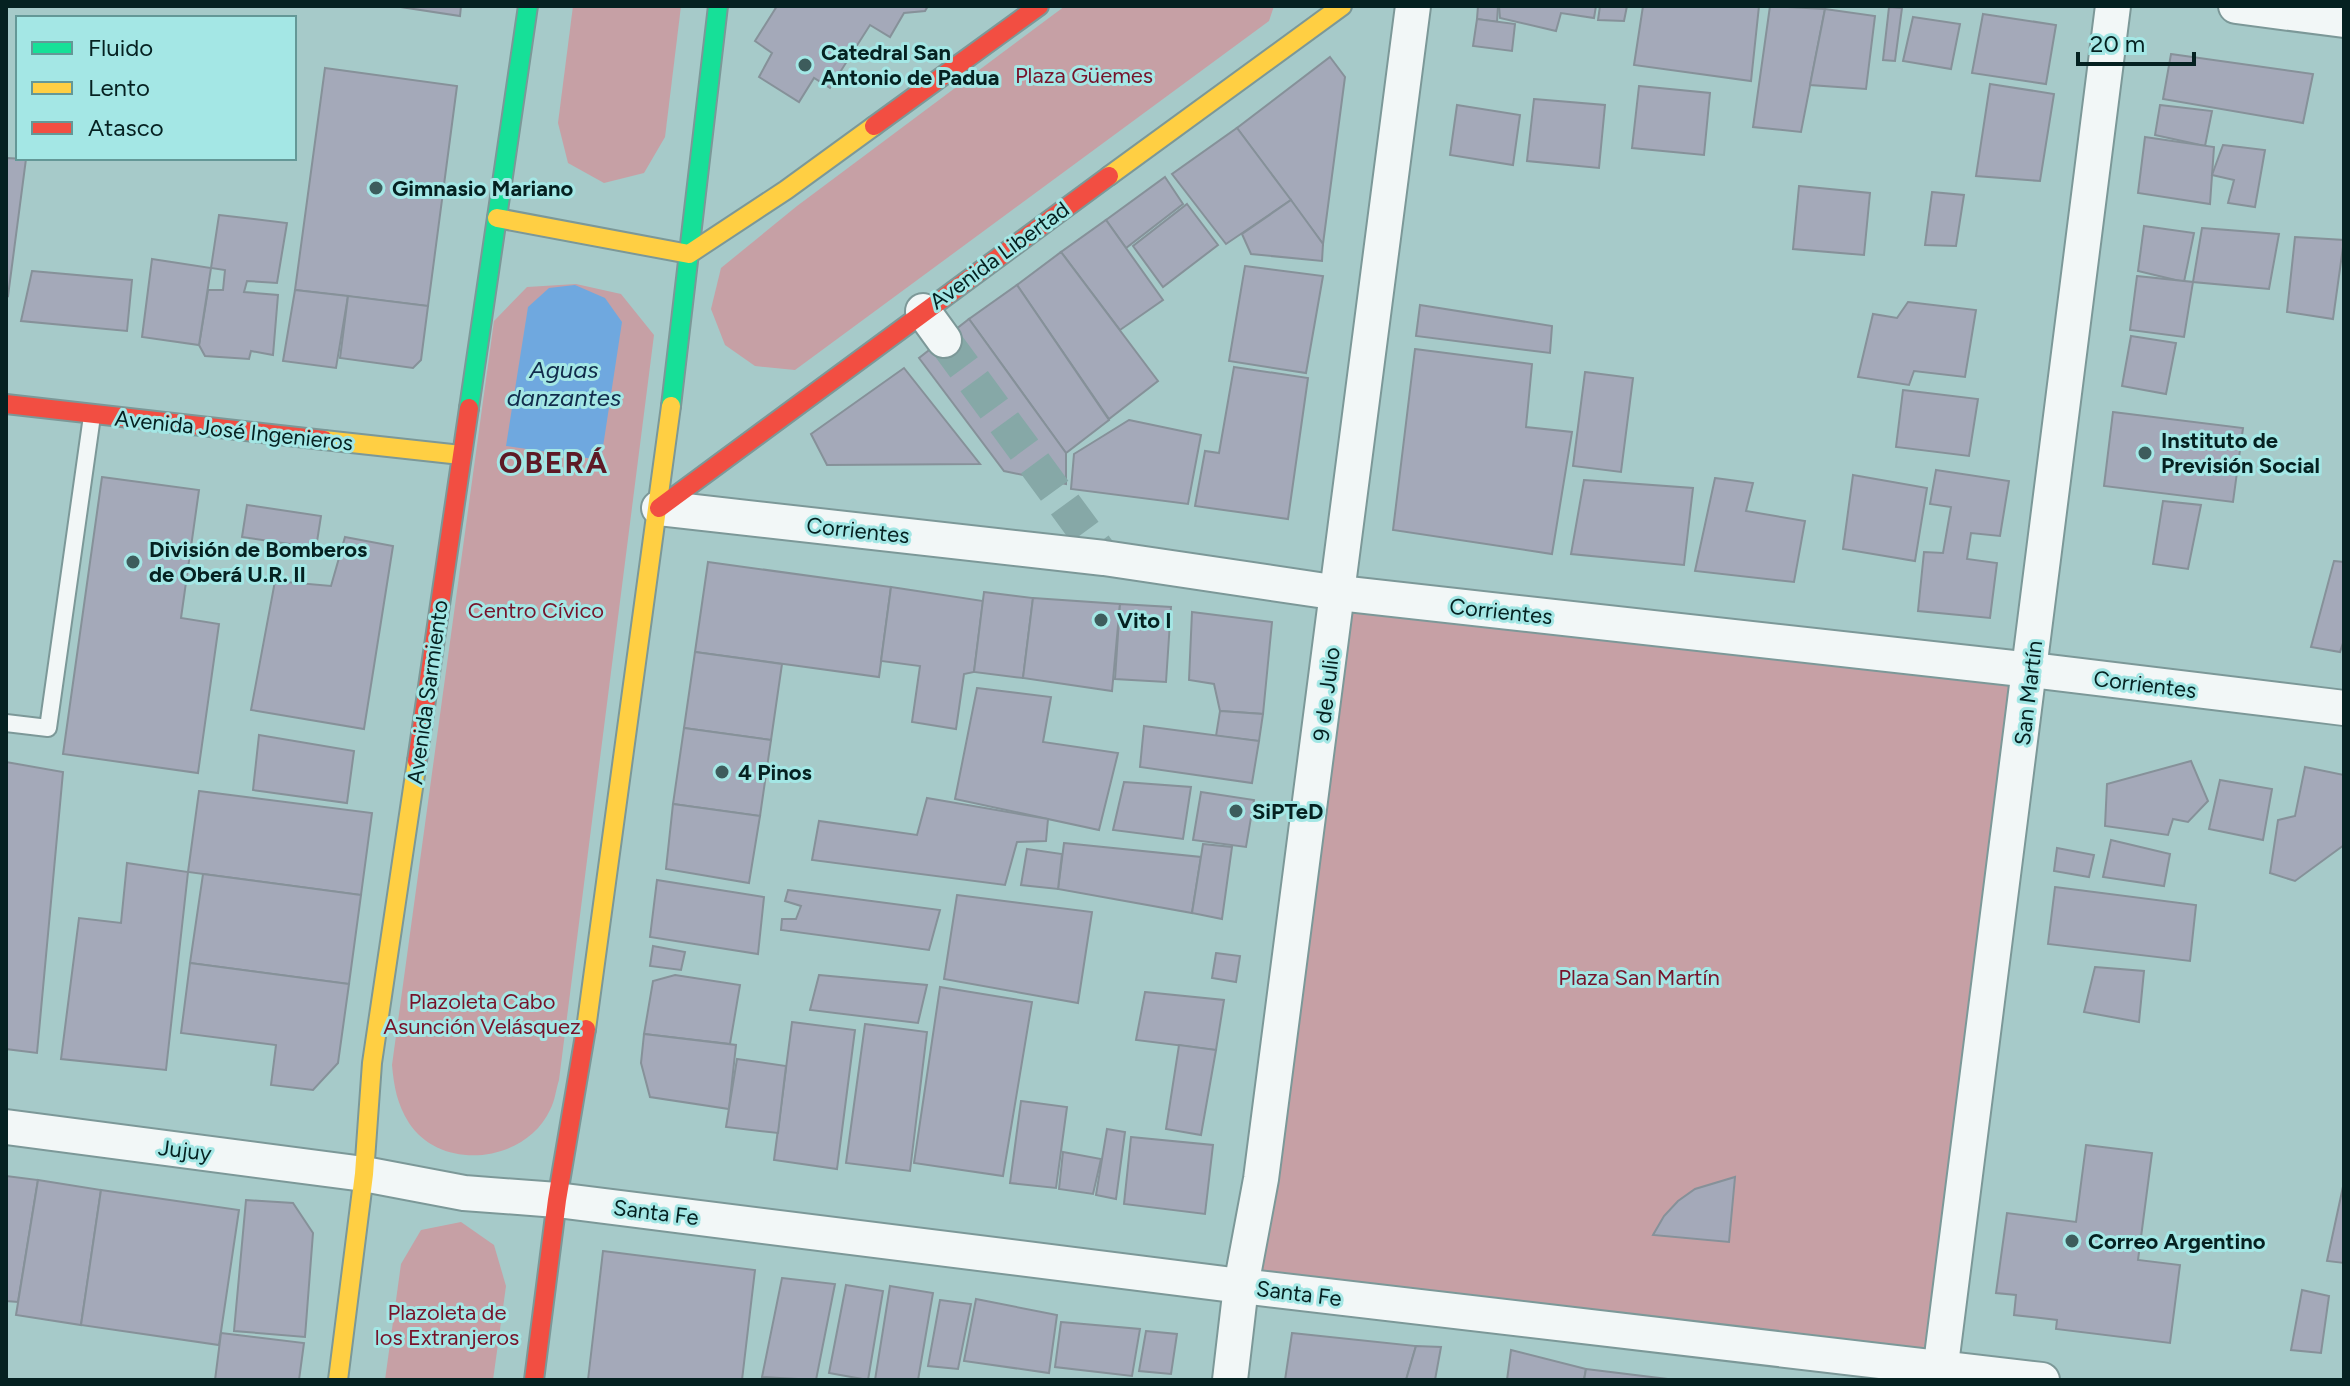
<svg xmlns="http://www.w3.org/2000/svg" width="2350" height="1386" viewBox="0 0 2350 1386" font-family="Figtree,sans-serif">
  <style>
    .green { fill: #c6a0a5 }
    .water { fill: #6fa8df }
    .building { fill: #a4a9b9; stroke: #869199; stroke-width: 2 }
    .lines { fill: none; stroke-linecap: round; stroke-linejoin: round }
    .street-tunnel { stroke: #86a8a7; stroke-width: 34; stroke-dasharray: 34 17; stroke-linecap: butt }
    .lane-casing { stroke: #7c9898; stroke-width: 20 }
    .street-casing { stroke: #7c9898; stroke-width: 38 }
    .fast-casing { stroke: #7c9898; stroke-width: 22 }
    .slow-casing { stroke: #7c9898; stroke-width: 22 }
    .jam-casing { stroke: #7c9898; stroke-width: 22 }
    .lane { stroke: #f2f7f7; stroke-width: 16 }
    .street { stroke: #f2f7f7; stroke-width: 34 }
    .fast { stroke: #16e098; stroke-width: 18 }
    .slow { stroke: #ffcf43; stroke-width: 18 }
    .jam { stroke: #f24e42; stroke-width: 18 }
    .poi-dot { fill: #3d5c5c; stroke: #a4e7e5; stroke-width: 3 }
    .labels { text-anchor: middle; stroke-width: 6; stroke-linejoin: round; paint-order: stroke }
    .poi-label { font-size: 22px; font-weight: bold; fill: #052121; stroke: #a4e7e5; text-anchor: start }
    .park-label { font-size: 22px; fill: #77132a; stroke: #a4e7e5 }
    .street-label { font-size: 22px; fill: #052121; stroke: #a4e7e5 }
    .water-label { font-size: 24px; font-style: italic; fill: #112b4b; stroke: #a4e7e5 }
    .district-label { font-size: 30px; font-weight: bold; letter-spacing: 2px; fill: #5e1925; stroke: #a4e7e5 }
  </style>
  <rect width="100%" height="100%" fill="#a6cac9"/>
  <g class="green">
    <polygon points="573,6 681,6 665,137 644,173 604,183 568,163 558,123"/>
    <polygon points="1065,6 1274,6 1269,21 795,370 755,366 725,345 711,309 721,268 797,206"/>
    <path d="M 576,284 L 621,294 L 654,335 L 559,1080 C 556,1089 555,1101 550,1110 C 526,1162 442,1173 409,1123 C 397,1104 394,1087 392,1065 L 494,321 L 527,287 Z"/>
    <polygon points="1339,593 2031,670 1941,1367 1241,1286"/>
    <polygon points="461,1222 494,1245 506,1286 493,1380 385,1380 401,1264 421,1230"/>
  </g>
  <polygon class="water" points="575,285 605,298 622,322 601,460 506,446 528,307 549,288"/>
  <g class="building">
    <polygon points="394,6 461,6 460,16"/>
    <polygon points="777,6 928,6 925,11 904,13 890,37 870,25 830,88 814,78 799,102 759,77 772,53 755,41"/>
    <polygon points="1478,6 1498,6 1497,22 1477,19"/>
    <polygon points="1499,6 1596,6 1594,18 1561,13 1556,31 1500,18"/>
    <polygon points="1600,6 1627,6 1624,21 1598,20"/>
    <polygon points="1643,6 1759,6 1751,81 1634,65"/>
    <polygon points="1770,6 1825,9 1801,132 1753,127"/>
    <polygon points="1889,7 1902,8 1895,61 1883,60"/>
    <polygon points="1825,9 1875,16 1866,89 1810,85"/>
    <polygon points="1983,14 2056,25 2046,84 1972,73"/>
    <polygon points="1913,17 1960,24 1951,69 1903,61"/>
    <polygon points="1477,19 1515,24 1512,51 1473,46"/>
    <polygon points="2171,54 2313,74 2303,123 2163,99"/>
    <polygon points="1330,57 1345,77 1323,244 1237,128"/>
    <polygon points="325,68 457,86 428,306 295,290"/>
    <polygon points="1990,84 2054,94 2040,181 1976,176"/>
    <polygon points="1639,86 1710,93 1704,155 1632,148"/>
    <polygon points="1534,99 1605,105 1599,168 1527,161"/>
    <polygon points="1457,105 1520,115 1513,165 1450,155"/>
    <polygon points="2160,105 2212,111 2205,146 2155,135"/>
    <polygon points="1237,128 1291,200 1226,244 1172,174"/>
    <polygon points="2145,137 2214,147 2210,204 2138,193"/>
    <polygon points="2223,145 2265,150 2255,207 2228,203 2234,180 2212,175"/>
    <polygon points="6,158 26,159 8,296 6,295"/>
    <polygon points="1165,177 1183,204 1126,248 1106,220"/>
    <polygon points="1799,186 1870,193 1864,255 1793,249"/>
    <polygon points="1932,192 1964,195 1956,246 1925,245"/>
    <polygon points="1291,200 1323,244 1322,261 1251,254 1242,234"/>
    <polygon points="1187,204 1218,245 1163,287 1133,246"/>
    <polygon points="219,215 287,223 277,283 247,281 244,292 278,295 273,355 251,351 249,359 205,356 199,345 208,290 223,290 225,270 211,268"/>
    <polygon points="1106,220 1163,300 1120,330 1061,252"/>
    <polygon points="2144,226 2194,233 2184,282 2138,271"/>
    <polygon points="2202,228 2279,234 2269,289 2193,282"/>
    <polygon points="2295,237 2344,240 2333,319 2287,312"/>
    <polygon points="1061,252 1158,381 1109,419 1017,285"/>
    <polygon points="152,259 211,268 199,345 142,337"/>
    <polygon points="1245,266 1323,276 1306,373 1229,361"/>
    <polygon points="32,271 132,280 127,331 21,321"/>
    <polygon points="2137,276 2193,282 2184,337 2130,330"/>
    <polygon points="1017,285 1109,420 1066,453 969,319"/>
    <polygon points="295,290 348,296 336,368 283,361"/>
    <polygon points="348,296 428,306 421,360 413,368 340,358"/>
    <polygon points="1908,302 1976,310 1965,377 1914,371 1909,385 1858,377 1873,314 1897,318"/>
    <polygon points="1420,305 1552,326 1550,353 1416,336"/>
    <polygon points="969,319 1066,453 1066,484 1004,471 919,358"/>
    <polygon points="2131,336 2176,343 2166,394 2122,386"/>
    <polygon points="1415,349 1532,364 1526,427 1572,432 1552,554 1393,530"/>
    <polygon points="1234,367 1308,378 1288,519 1195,506 1205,451 1219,453"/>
    <polygon points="904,368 980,464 827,465 811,434"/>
    <polygon points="1585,372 1633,378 1621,472 1573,466"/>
    <polygon points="1903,390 1978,399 1969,456 1896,447"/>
    <polygon points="2113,412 2243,428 2233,502 2104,486"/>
    <polygon points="1129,420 1201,435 1188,504 1071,489 1074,454"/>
    <polygon points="1936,470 2009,481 2000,536 1971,533 1967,559 1997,563 1990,618 1918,611 1924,552 1943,553 1951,507 1930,504"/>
    <polygon points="1853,475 1927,488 1915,561 1843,549"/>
    <polygon points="102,477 199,490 181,618 219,624 198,773 63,754"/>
    <polygon points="1715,478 1753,483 1746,511 1805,521 1794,582 1695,571"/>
    <polygon points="1584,480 1693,488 1684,565 1571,554"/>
    <polygon points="2163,501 2201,505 2188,569 2153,564"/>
    <polygon points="247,505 321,516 316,548 242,537"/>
    <polygon points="345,537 393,546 364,729 251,710 275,581 331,586"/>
    <polygon points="2334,561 2344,562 2344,640 2340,652 2311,647"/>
    <polygon points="708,562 891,587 879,677 695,652"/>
    <polygon points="891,587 983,601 974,672 964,674 956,729 912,722 920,666 881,661"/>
    <polygon points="984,592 1033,598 1023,678 974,672"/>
    <polygon points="1033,598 1120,604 1112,691 1023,678"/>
    <polygon points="1120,604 1171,607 1166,682 1115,679"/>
    <polygon points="1192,612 1272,622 1263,714 1220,711 1214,684 1189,680"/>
    <polygon points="695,652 782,664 771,740 684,728"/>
    <polygon points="977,688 1051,697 1043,742 1118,753 1099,830 955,799"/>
    <polygon points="1220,711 1263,714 1259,741 1216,736"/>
    <polygon points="1144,726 1259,741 1252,783 1140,767"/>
    <polygon points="684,728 771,740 760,816 673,804"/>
    <polygon points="259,735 354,751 347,803 253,790"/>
    <polygon points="2191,761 2208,801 2188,822 2173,819 2168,835 2105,826 2107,784"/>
    <polygon points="6,762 63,772 37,1053 6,1049"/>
    <polygon points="2305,767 2344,775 2344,845 2295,881 2270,873 2278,820 2295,816"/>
    <polygon points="2220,780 2272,789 2263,840 2209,829"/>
    <polygon points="1124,782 1191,787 1183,839 1113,830"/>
    <polygon points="199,791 372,813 361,895 188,872"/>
    <polygon points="1201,792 1254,800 1246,847 1193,840"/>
    <polygon points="927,798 1048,819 1046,841 1017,842 1005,885 812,860 819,821 917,835"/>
    <polygon points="673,804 760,816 749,883 666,869"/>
    <polygon points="2111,840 2170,854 2164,886 2103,877"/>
    <polygon points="1064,843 1201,857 1192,913 1058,889"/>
    <polygon points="1203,844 1232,847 1222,919 1192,913"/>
    <polygon points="2057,848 2094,855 2089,877 2054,871"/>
    <polygon points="1027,849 1062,854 1058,889 1021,885"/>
    <polygon points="127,863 188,872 166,1070 61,1059 79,918 121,923"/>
    <polygon points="203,874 361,895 349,984 190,963"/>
    <polygon points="657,880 764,897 758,954 650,937"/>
    <polygon points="2055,887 2196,905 2190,961 2048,944"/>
    <polygon points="788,890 940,910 929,950 781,930 782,919 796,919 801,906 785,901"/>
    <polygon points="957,895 1092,912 1078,1003 944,979"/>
    <polygon points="653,946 685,952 681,970 650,966"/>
    <polygon points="1216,953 1240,956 1236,982 1212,978"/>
    <polygon points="190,963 349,984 338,1063 313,1090 271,1085 276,1045 181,1033"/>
    <polygon points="2095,967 2144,971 2139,1022 2084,1012"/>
    <polygon points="675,975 740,985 730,1044 644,1034 653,981"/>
    <polygon points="819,975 927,985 918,1023 810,1010"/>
    <polygon points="940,987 1032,1002 1003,1176 914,1163"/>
    <polygon points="1145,992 1224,1000 1216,1050 1136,1040"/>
    <polygon points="792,1022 855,1030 837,1169 774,1160"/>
    <polygon points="865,1024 927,1032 910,1171 846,1163"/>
    <polygon points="644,1034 736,1045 729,1109 650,1097 641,1063"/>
    <polygon points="1179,1045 1216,1050 1201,1135 1166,1129"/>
    <polygon points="737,1059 786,1066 778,1133 726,1127"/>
    <polygon points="1021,1101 1067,1107 1056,1188 1010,1183"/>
    <polygon points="1107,1129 1125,1132 1116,1199 1096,1195"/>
    <polygon points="1131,1137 1213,1145 1205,1214 1124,1204"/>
    <polygon points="2086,1145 2152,1153 2138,1260 2180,1265 2170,1343 2056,1329 2057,1320 2014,1315 2016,1295 1996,1293 2007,1213 2076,1222"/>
    <polygon points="1063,1152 1101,1159 1093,1194 1059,1189"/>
    <polygon points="6,1176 38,1180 18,1302 6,1301"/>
    <polygon points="1735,1177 1729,1242 1653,1235 1664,1216 1678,1201 1695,1189"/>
    <polygon points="38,1180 101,1190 81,1325 16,1315"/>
    <polygon points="2344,1182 2344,1263 2327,1261"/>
    <polygon points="101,1190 239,1210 219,1345 81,1325"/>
    <polygon points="246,1200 293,1203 313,1233 305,1337 234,1331"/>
    <polygon points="603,1251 755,1270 742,1380 588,1380"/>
    <polygon points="782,1278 835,1284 816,1380 762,1377"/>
    <polygon points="846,1285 883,1291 868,1380 829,1373"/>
    <polygon points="890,1286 933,1293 918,1380 875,1380"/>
    <polygon points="2302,1290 2329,1296 2321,1353 2291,1350"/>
    <polygon points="976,1299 1057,1315 1049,1373 964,1361"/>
    <polygon points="940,1300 971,1304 958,1369 928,1366"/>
    <polygon points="1061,1322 1140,1329 1132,1376 1055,1367"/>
    <polygon points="1146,1331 1177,1334 1171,1374 1139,1371"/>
    <polygon points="221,1333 304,1343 299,1380 215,1380"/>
    <polygon points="1292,1333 1416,1346 1406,1380 1285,1380"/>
    <polygon points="1416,1346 1441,1347 1435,1380 1406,1380"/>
    <polygon points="1511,1350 1586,1369 1584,1380 1507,1380"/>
    <polygon points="1586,1369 1676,1380 1584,1380"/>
  </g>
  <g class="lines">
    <polyline class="street-tunnel" points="944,340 1104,558"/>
    <g class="lane-casing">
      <polyline id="lane" points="6,723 48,728 92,416"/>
    </g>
    <g class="street-casing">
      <g id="street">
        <polyline points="2236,6 2344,20"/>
        <polyline points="923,311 944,340"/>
        <polyline points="659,508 1104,558 1339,593 2031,670 2344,708"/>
        <polyline points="6,1127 364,1174 464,1193 557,1200 1241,1286 2042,1380"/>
        <polyline points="1230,1380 1241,1286 1261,1179 1413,6"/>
        <polyline points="1939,1380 2113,6"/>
      </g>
    </g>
    <g class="fast-casing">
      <g id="fast">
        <polyline points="671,406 718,6"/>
        <polyline points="469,408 528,6"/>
      </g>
    </g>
    <g class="slow-casing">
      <g id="slow">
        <polyline points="1109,176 1342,6"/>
        <polyline points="497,218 689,254 786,190 874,126"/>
        <polyline points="324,440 461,455"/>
        <polyline points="586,1029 671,406"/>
        <polyline points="338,1380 364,1174 372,1063 417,761"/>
      </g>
    </g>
    <g class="jam-casing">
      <g id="jam">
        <polyline points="874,126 1039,6"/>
        <polyline points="6,404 324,440"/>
        <polyline points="659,508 1109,176"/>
        <polyline points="417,761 469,408"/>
        <polyline points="534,1380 557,1200 586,1029"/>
      </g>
    </g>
    <use href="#lane" class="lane"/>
    <use href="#street" class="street"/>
    <use href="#fast" class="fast"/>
    <use href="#slow" class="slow"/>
    <use href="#jam" class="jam"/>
  </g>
  <g class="poi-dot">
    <circle cx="805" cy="65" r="8"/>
    <circle cx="376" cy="188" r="8"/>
    <circle cx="2145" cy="453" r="8"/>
    <circle cx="133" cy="562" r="8"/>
    <circle cx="1101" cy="620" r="8"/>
    <circle cx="722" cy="772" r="8"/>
    <circle cx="1236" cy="811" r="8"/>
    <circle cx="2072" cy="1241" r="8"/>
  </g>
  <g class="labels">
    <g class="poi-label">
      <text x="821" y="60">Catedral San<tspan x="821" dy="25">Antonio de Padua</tspan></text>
      <text x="392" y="196">Gimnasio Mariano</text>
      <text x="2161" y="448">Instituto de<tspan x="2161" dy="25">Previsión Social</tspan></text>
      <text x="149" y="557">División de Bomberos<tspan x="149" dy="25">de Oberá U.R. II</tspan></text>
      <text x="1117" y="628">Vito I</text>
      <text x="738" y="780">4 Pinos</text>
      <text x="1252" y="819">SiPTeD</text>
      <text x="2088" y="1249">Correo Argentino</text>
    </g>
    <g class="park-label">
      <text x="1084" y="83">Plaza Güemes</text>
      <text x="536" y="618">Centro Cívico</text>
      <text x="1639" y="985">Plaza San Martín</text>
      <text x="482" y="1009">Plazoleta Cabo<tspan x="482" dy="25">Asunción Velásquez</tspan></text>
      <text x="447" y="1320">Plazoleta de<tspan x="447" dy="25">los Extranjeros</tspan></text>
    </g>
    <g class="street-label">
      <text transform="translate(999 255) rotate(-36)" y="8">Avenida Libertad</text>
      <text transform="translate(234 430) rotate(6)" y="8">Avenida José Ingenieros</text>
      <text transform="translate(858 530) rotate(6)" y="8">Corrientes</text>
      <text transform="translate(1501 611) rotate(6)" y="8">Corrientes</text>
      <text transform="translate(2145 684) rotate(7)" y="8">Corrientes</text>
      <text transform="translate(427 692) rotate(-82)" y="8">Avenida Sarmiento</text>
      <text transform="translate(2028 693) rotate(-83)" y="8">San Martín</text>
      <text transform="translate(1326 694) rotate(-83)" y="8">9 de Julio</text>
      <text transform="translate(185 1150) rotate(7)" y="8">Jujuy</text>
      <text transform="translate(656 1212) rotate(7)" y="8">Santa Fe</text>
      <text transform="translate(1299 1293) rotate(7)" y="8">Santa Fe</text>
    </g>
    <g class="water-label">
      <text x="564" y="378">Aguas<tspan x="564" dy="28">danzantes</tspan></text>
    </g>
    <g class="district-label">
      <text x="554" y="473">OBERÁ</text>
    </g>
  </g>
  <rect width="2350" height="1386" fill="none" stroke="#052121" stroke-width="16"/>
  <rect x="16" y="16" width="280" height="144" fill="#a4e7e5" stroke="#649897" stroke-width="2"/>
  <rect x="32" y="42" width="40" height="12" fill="#16e098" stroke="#649897" stroke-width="2"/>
  <text x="88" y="56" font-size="24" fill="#052121">Fluido</text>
  <rect x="32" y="82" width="40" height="12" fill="#ffcf43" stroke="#649897" stroke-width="2"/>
  <text x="88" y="96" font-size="24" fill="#052121">Lento</text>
  <rect x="32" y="122" width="40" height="12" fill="#f24e42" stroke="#649897" stroke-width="2"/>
  <text x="88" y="136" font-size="24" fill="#052121">Atasco</text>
  <path d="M2078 52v12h116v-12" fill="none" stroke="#052121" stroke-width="4"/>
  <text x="2090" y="52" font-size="24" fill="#052121" stroke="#a4e7e5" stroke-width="6" paint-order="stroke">20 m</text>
</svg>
